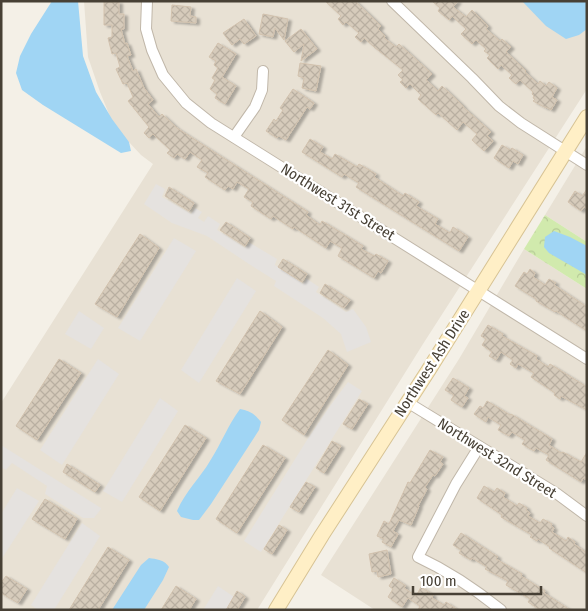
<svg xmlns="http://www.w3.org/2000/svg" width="588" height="611" viewBox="0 0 588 611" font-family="'Fira Sans Condensed',sans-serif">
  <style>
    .residential { fill: #e8e1d4 }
    .forest { fill: url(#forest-crowns) }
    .parking { fill: #e5e2df }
    .water { fill: #a0d5f4 }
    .building { fill: url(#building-cross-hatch); stroke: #d2c2ae; filter: url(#shadow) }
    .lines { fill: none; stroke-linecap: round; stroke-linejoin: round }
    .street-casing { stroke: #c0b7a9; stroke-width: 12 }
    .secondary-casing { stroke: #d7c394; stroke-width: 16 }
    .street { stroke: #fff; stroke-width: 10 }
    .secondary { stroke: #ffefc6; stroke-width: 14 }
    .labels { text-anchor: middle; stroke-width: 4.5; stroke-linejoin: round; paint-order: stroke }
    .street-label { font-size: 15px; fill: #474035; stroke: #fff }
  </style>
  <defs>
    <pattern id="forest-crowns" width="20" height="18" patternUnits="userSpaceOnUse" patternTransform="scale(1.25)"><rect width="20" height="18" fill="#d1eaad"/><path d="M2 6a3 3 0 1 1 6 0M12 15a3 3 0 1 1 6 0" fill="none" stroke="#b5ca95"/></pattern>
    <pattern id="building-cross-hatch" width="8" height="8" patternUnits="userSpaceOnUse" patternTransform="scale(1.25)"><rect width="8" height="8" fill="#d6cbbb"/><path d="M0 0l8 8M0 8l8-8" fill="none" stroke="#b9afa1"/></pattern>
    <filter id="shadow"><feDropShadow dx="3.5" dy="2" stdDeviation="1" flood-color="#0004"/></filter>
  </defs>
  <rect width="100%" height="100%" fill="#f4f0e7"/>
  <g class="residential">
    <polygon points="84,1 587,1 587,89 423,344 257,610 1,610 1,403 153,164 141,155 114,126 100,92 88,57"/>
    <polygon points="587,146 587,242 545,215"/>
    <polygon points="524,249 587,289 587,610 375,610 321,575 459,359"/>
  </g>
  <polygon class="forest" points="545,215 587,242 587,289 524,249"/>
  <g class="parking">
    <polygon points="156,184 165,189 162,197 191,214 195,208 202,212 198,218 204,222 208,216 220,224 217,230 245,248 250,243 277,259 274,267 275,265 303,284 307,279 319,287 316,292 346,312 353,309 366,327 371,342 347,352 341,334 323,318 274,286 276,281 249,264 207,236 172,223 144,204"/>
    <polygon points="174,238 196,251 140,341 118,328"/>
    <polygon points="237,278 256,291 199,383 181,370"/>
    <polygon points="79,311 104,328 91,349 65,334"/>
    <polygon points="98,359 119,374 62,465 40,450"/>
    <polygon points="348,382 362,391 261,552 244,541 307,440 330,406"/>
    <polygon points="160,398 178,411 122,502 103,491"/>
    <polygon points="1,445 101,508 101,509 94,518 83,518 45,494 47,486 12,463 6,470 1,467"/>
    <polygon points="17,488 39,501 1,560 1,514"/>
    <polygon points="82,523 100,536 54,610 38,610 31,605"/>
    <polygon points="218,586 240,601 235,610 203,610"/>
  </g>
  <g class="water">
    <polygon points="52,1 78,1 83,56 96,92 112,119 129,142 131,151 121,153 43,105 22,90 16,73 20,56 31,34"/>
    <polygon points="522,1 587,1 587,29 579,35 566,39 546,26"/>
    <polygon points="554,231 570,237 587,246 587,275 549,253 544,247 545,237"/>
    <path d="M 240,409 C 249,410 256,415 261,422 L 259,430 L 211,504 L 199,520 L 193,520 L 181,517 L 177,511 C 185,492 200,478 210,461 C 221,444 228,425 240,409 Z"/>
    <path d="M 149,558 C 156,559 165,560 169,567 L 163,580 L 144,610 L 112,610 L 141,565 Z"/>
  </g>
  <g class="building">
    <polygon points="325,1 355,1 381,26 378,29 385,36 384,38 396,47 399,44 432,74 426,80 438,91 442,86 463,106 463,107 491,132 487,136 493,141 484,151 472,140 477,134 463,122 457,130 438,113 436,115 418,99 421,95 410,84 406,88 400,82 403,80 398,75 403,70 374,47 364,38 361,42 355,37 359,33 346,22 343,25 338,19 341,16"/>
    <polygon points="432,1 458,1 453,7 466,17 472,10 488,26 486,29 500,41 502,39 511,47 506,52 523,68 526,71 525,72 538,84 540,81 546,86 549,82 557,88 552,97 557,100 551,110 546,107 546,108 533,101 535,99 533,98 534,96 532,94 533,92 520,80 516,84 509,78 512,75 501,65 498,69 487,58 490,55 484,51 486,49 476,40 472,44 461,34 466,29 452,16 449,20 438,11 440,8"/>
    <polygon points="104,2 119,2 119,14 124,14 124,29 121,29 125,44 127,43 131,55 127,56 133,71 136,69 144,88 153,100 148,104 159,117 162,114 177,128 200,143 308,212 306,215 320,225 322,221 363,246 361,249 374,256 376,254 388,261 381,273 378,271 374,278 338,256 342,248 330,241 326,248 294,227 293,229 273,216 271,219 251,206 253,202 244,197 249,189 237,182 233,189 228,186 225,190 205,177 208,173 197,167 202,160 190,152 185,159 177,154 174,158 167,153 170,150 153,134 149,138 144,133 149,127 128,101 133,97 127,83 123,84 116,69 120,67 116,53 112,54 108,38 112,37 112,25 104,25"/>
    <polygon points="172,5 191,7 190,16 196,17 196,23 171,21"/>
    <polygon points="263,14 288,19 284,40 275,28 273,37 259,34"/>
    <polygon points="244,19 256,36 244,44 240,39 232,45 223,33"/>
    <polygon points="301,29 317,49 301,61 304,44 294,52 285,41"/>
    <polygon points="218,43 236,54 222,77 236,86 225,104 215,98 217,94 210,89 215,80 212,78 218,68 214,65 216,61 209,57"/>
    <polygon points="300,63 321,66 316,91 302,88 304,78 298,76"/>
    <polygon points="293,89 314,103 310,109 307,107 286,140 279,136 277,138 266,131 274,119 276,121 283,110 280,108"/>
    <polygon points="310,139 323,147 320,152 332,159 335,154 357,167 359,164 376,174 374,177 403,196 405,193 419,202 416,206 438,219 435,224 450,233 453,227 468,237 459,251 356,187 359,183 344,174 342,177 302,152"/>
    <polygon points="502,145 510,150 512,148 523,155 518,164 513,161 509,168 494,158"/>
    <polygon points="169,187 194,203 189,211 165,196"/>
    <polygon points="587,189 587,209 584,207 581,211 568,202 575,191 582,196"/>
    <polygon points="226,222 250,238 245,246 220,230"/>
    <polygon points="140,234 159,248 117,317 95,304"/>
    <polygon points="283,259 307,274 302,282 278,267"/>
    <polygon points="530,269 535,273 533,277 545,285 549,279 556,283 554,285 587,307 587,331 556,311 555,312 536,301 536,299 515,286 524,272 527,274"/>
    <polygon points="325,284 350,300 344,308 320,293"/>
    <polygon points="260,311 282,327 240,394 216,381"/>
    <polygon points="488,325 503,334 502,336 537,356 536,359 548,367 550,364 587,387 587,410 561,396 560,399 554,395 555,393 531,377 534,373 518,364 516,368 510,364 513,360 501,352 496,360 489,356 492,352 482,345 486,339 481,336"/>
    <polygon points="328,350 348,365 304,435 282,420"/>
    <polygon points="59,359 81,373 37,440 16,426"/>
    <polygon points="453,378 469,388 464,396 468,398 462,407 451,400 454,395 445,390"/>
    <polygon points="359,399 368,404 352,429 343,424"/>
    <polygon points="487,401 510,415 511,414 552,439 549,445 561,453 563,452 581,462 587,452 587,480 583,478 581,482 546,460 549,455 536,448 534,451 522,444 525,440 512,432 509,436 498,430 501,425 488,417 486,422 474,414 480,406 483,408"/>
    <polygon points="185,425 206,438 160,511 139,497"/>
    <polygon points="332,441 341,446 324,473 316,468"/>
    <polygon points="263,445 285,458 237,533 216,519"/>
    <polygon points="430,450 443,457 440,462 443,464 435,476 433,475 425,487 427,489 418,506 419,506 411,525 399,520 393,531 398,534 391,547 382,542 384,539 377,536 384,521 389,524 408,482 410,483"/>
    <polygon points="67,464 100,485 95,492 63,472"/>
    <polygon points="306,482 315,487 299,512 290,507"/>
    <polygon points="484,486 494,492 497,488 505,493 503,497 517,506 519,503 527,508 526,510 530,513 528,516 540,523 543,519 552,524 551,526 554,528 552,532 566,541 568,537 575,542 574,544 587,553 587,573 549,548 550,547 538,539 537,541 530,537 532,535 501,517 502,515 477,498"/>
    <polygon points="45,499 77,519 65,539 32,519"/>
    <polygon points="279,525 287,530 272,554 264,549"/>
    <polygon points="461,533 498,557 496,559 522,574 521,576 545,591 544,593 570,610 540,610 528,602 530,599 506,585 508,581 485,569 487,567 472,558 471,560 459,553 461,550 453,545"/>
    <polygon points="108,547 129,560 98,610 69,610"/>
    <polygon points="387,550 391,574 378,577 377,571 372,572 369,554"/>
    <polygon points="6,576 27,589 18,603 1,593 1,583"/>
    <polygon points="394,578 406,586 404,588 416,596 421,587 433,595 432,598 444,605 446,602 458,610 418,610 420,606 408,598 402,607 388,597 393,589 389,586"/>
    <polygon points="176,586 196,599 189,610 161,610"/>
    <polygon points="237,591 245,597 237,610 226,610"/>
  </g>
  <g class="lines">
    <g class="street-casing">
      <g id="street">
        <polyline points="147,1 146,29 152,50 163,75 186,103 211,123 587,359"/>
        <polyline points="392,1 472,78 499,106 521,123 587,165"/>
        <polyline points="234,137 255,107 262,90 263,71"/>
        <polyline points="407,402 556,493 587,516"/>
        <path d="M 479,447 L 456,484 L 418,557 C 448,571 475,589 501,610"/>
      </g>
    </g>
    <g class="secondary-casing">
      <polyline id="secondary" points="276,610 322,535 428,371 587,117"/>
    </g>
    <use href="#street" class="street"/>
    <use href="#secondary" class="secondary"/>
  </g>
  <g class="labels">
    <g class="street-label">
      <text transform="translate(338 202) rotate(32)" y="5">Northwest 31st Street</text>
      <text transform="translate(432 363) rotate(-57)" y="5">Northwest Ash Drive</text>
      <text transform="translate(497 458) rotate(32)" y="5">Northwest 32nd Street</text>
    </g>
  </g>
  <rect width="588" height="611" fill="none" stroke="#474035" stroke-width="5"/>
  <path d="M413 586v8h128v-8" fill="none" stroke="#474035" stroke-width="2.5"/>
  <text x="420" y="586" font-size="15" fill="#474035" stroke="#ffffff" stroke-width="4" paint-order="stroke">100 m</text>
</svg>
